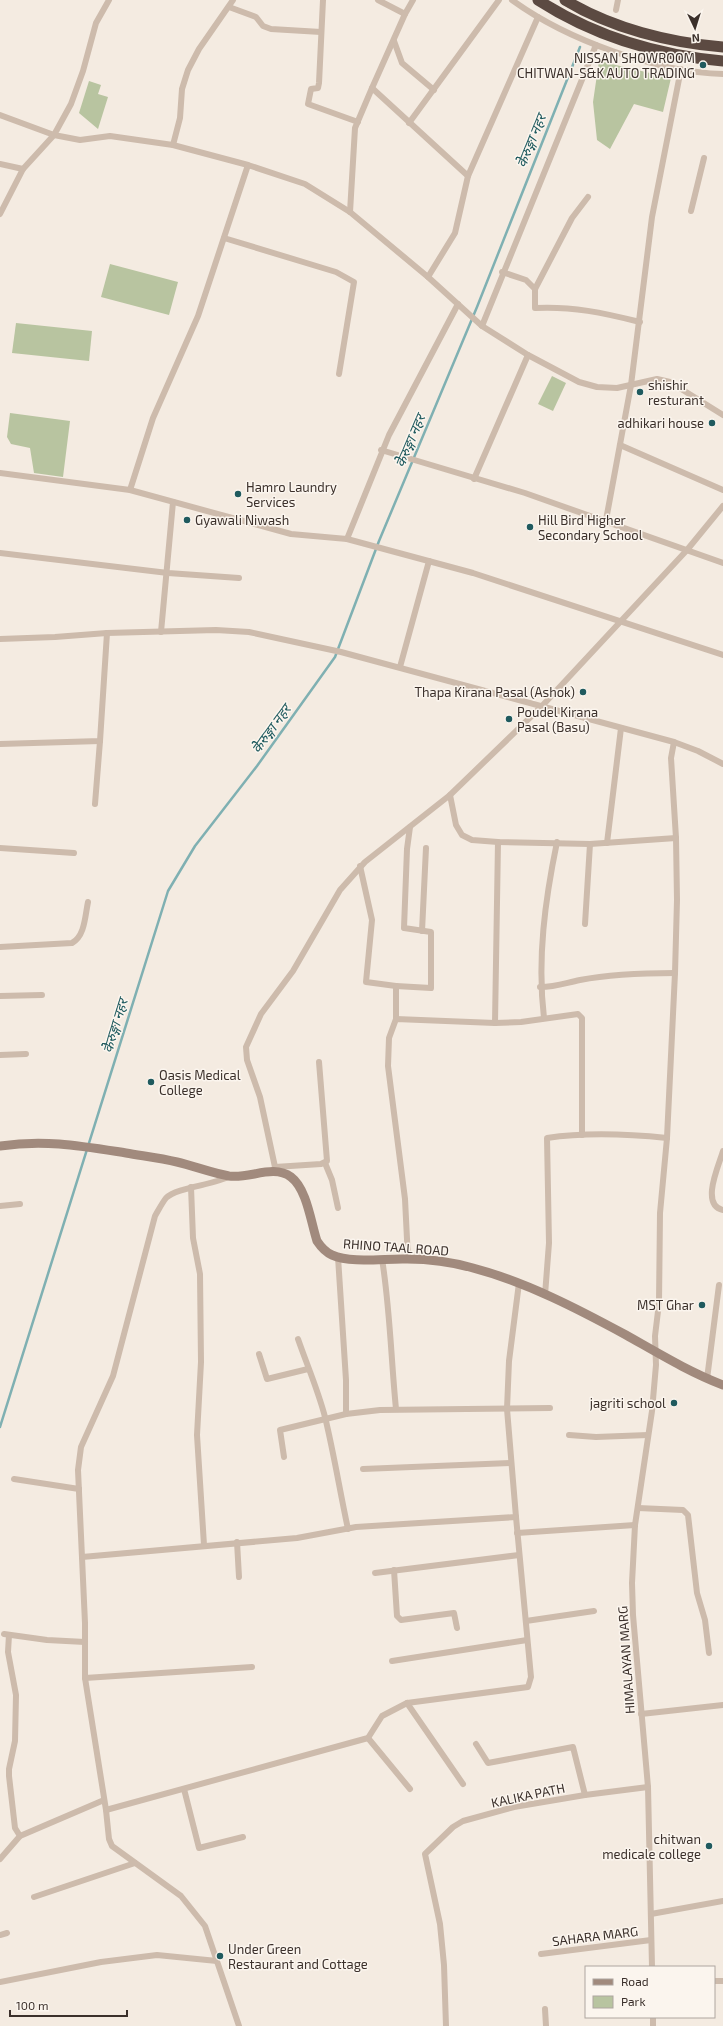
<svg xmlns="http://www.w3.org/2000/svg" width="723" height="2026" viewBox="0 0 723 2026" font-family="'Exo 2','Noto Sans Devanagari',sans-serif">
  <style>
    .green { fill: #b8c4a0 }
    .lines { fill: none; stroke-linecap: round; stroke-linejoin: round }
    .stream { stroke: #7fb0b2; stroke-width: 2.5 }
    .street { stroke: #cdbbac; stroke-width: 6 }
    .secondary { stroke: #a18a7d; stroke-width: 9 }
    .highway { stroke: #5c4a42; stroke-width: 11 }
    .poi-dot { fill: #1f5a5e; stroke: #fbf5ee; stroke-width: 1.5 }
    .labels { text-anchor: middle; stroke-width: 3; stroke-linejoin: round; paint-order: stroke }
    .poi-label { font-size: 13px; fill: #3b302b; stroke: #fbf5ee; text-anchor: start }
    .street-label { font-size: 13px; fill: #3b302b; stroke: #fbf5ee }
    .water-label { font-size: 14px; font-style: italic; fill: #1f5a5e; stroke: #fbf5ee }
  </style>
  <rect width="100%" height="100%" fill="#f4ebe1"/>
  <g class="green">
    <polygon points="599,61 671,78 663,112 634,104 610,149 597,140 593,102"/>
    <polygon points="89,81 101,85 98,94 108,97 98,129 79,113"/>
    <polygon points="110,264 178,282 169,315 101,297"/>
    <polygon points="16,323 92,331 89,361 12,353"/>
    <polygon points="552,376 566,383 553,411 538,404"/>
    <polygon points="10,413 70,421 63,477 34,473 30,448 11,444 7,437"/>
  </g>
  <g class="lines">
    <polyline class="stream" points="0,1427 168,891 195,846 257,766 335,657 379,541 477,307 580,47"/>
    <g class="street">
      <polyline points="109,0 96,23 83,71 71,104 54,135 80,140 110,136 173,145 248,165 305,184 350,212 428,277 482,326 528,355 579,382 597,387 617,388 657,379 670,382 723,415"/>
      <polyline points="323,0 319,83 318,88 311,89 308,104 358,122"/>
      <path d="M 512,0 C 567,40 656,72 723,74"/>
      <polyline points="229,7 256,17 263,26 271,29 321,32"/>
      <polyline points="616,10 618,0"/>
      <polyline points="405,14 413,0"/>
      <polyline points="394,41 402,63 434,90"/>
      <polyline points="372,88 405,14 378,0"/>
      <polyline points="0,115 54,135 23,169 0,214"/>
      <polyline points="409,123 499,0"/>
      <polyline points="173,145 180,118 182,89 188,70 199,49 233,0"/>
      <polyline points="0,164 23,169"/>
      <path d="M 588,197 L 572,218 L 535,289 L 535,308 C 572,306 604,313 640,322"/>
      <polyline points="691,211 704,158"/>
      <polyline points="350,212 355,128 372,88 468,176"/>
      <polyline points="224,238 336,272 354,282 339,374"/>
      <polyline points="502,272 526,280 535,289"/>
      <polyline points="428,277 455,233 468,176 538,17"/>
      <polyline points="482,326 596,45"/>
      <polyline points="620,445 723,490"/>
      <polyline points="381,450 525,493 723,563"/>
      <polyline points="0,473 130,490 291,534 347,539 473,573 723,655"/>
      <polyline points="474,479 528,355"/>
      <polyline points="130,490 153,418 198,316 248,165"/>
      <polyline points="606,520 631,385 652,217 681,69"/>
      <polyline points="347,539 389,435 458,304"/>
      <polyline points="0,553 168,573 239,578"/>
      <polyline points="161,632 173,502"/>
      <polyline points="0,639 55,637 107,633 216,630 249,632 341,652 674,742 698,751 723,764"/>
      <polyline points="400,667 429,561"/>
      <polyline points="0,744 100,741 107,633"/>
      <polyline points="450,795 456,825 462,835 472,840 498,842 590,844 676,838 671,758 674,742"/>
      <polyline points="95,804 100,741"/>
      <polyline points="607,843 621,728"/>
      <polyline points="0,848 74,853"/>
      <polyline points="360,866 372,920 366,982 396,986 396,1019"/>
      <polyline points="585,924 590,844"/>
      <polyline points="422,931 426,848"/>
      <path d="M 0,947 L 72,943 C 85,936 85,916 88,902"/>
      <polyline points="396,986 431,988 431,932 404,928 407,849 410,827"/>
      <path d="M 540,987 C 556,987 565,983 580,980 C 611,974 642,973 675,973"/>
      <polyline points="0,996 42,995"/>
      <path d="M 544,1018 C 537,959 545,900 557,842"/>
      <polyline points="495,1023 498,842"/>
      <polyline points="0,1055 26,1054"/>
      <path d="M 723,1151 C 719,1165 700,1205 723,1210"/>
      <polyline points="325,1163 332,1180 338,1208"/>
      <polyline points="275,1167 321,1164 327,1161 319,1062"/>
      <polyline points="273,1171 275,1167 260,1097 247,1060 246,1047 261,1014 293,971 340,890 365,862 450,795 542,706 687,550 723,506"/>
      <path d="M 230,1176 C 215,1185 177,1187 166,1198 C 162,1203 158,1211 155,1216 L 113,1376 L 81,1447 L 78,1470 L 85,1623 L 85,1678 L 106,1810 L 109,1839 L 112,1846 L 181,1896 L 205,1926 L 239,2026"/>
      <polyline points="191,1187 193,1238 200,1274 201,1362 197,1435 204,1545"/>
      <polyline points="0,1206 20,1204"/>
      <polyline points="338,1257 346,1380 346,1414"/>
      <path d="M 382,1259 C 390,1308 391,1359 396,1409"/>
      <polyline points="408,1259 405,1199 388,1066 389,1038 396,1019 495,1023 521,1022 578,1014 582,1018 582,1135"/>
      <path d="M 545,1295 L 549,1243 L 547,1138 C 587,1132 628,1134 667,1138"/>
      <path d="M 298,1339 C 307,1365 318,1390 325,1417 C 334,1454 340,1492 348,1529"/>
      <polyline points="259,1354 267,1379 308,1369"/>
      <polyline points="707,1379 719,1285"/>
      <polyline points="569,1435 596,1437 648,1435"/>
      <polyline points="284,1457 280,1430 346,1414 380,1410 550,1408"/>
      <polyline points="363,1469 511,1463"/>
      <polyline points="14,1479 79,1489"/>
      <polyline points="638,1508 683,1510 688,1515 697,1593 705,1620 709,1653"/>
      <polyline points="517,1533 635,1525"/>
      <polyline points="237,1542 239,1577"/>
      <polyline points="82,1557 297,1538 356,1527 516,1517 507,1409 509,1361 519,1283"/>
      <polyline points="394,1570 397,1616 401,1620 454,1613 457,1628"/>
      <polyline points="375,1573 519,1555"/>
      <polyline points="526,1621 594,1611"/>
      <polyline points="4,1634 47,1640 85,1642"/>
      <polyline points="9,1635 8,1652 16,1695 15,1741 9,1769 9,1776 15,1828 20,1836"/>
      <polyline points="392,1661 527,1640"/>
      <polyline points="85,1678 252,1667"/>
      <polyline points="407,1703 463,1784"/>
      <polyline points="641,1714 723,1705"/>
      <polyline points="368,1738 410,1789"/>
      <polyline points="476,1744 488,1763 573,1747 585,1795"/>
      <polyline points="184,1789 199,1848 243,1837"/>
      <polyline points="106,1810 368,1738 382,1716 407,1703 528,1687 531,1677 516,1517"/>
      <polyline points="0,1859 20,1836 104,1800"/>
      <polyline points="34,1897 135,1863"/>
      <polyline points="651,1914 723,1901"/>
      <polyline points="0,1935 7,1933"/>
      <polyline points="541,1954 651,1940"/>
      <polyline points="652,1967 648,1787 633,1615 632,1583 635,1525 652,1411 656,1365 655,1336 659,1303 660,1213 667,1138 675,973 677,900 676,838"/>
      <polyline points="714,1981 723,1981"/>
      <polyline points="0,1982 101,1962 157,1955 217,1961"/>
      <polyline points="545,2009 546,2026"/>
      <polyline points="446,2026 444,1965 440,1924 425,1854 453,1827 463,1821 514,1807 585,1795 648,1787"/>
      <polyline points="653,2026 653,2017"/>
    </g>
    <path class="secondary" d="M 0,1146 C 45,1139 82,1146 126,1153 C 143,1156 160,1158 177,1162 C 194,1166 212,1173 229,1176 C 250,1179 273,1164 291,1177 C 307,1189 311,1223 317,1241 C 321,1247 325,1252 332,1255 C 352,1264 386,1258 407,1259 C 429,1259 452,1262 473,1268 C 526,1282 578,1309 626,1335 C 658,1353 689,1372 723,1385"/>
    <g class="highway">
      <path d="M 538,0 C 594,36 657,55 723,61"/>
      <path d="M 565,0 C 611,28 670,43 723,47"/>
    </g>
  </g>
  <g class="poi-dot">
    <circle cx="703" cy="65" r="4"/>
    <circle cx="640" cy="392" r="4"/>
    <circle cx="712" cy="423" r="4"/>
    <circle cx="238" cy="494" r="4"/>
    <circle cx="187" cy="520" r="4"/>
    <circle cx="530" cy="527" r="4"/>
    <circle cx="583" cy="692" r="4"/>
    <circle cx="509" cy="719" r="4"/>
    <circle cx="151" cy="1082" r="4"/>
    <circle cx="702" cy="1305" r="4"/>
    <circle cx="674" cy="1403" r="4"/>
    <circle cx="709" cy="1846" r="4"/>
    <circle cx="220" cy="1956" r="4"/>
  </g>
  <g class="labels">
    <g class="poi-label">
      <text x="695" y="63" text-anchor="end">NISSAN SHOWROOM<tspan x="695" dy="15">CHITWAN-S&amp;K AUTO TRADING</tspan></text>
      <text x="648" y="390">shishir<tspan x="648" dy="15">resturant</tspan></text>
      <text x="704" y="428" text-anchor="end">adhikari house</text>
      <text x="246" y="492">Hamro Laundry<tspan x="246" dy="15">Services</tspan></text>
      <text x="195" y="525">Gyawali Niwash</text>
      <text x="538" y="525">Hill Bird Higher<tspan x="538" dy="15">Secondary School</tspan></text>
      <text x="575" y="697" text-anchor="end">Thapa Kirana Pasal (Ashok)</text>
      <text x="517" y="717">Poudel Kirana<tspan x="517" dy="15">Pasal (Basu)</tspan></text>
      <text x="159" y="1080">Oasis Medical<tspan x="159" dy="15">College</tspan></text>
      <text x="694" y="1310" text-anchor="end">MST Ghar</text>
      <text x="666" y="1408" text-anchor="end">jagriti school</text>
      <text x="701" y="1844" text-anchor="end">chitwan<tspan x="701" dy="15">medicale college</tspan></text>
      <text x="228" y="1954">Under Green<tspan x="228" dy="15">Restaurant and Cottage</tspan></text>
    </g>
    <g class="street-label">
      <text transform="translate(396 1247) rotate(4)" y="5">RHINO TAAL ROAD</text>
      <text transform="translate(626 1660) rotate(-94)" y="5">HIMALAYAN MARG</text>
      <text transform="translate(528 1795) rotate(-12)" y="5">KALIKA PATH</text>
      <text transform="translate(595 1936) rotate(-7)" y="5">SAHARA MARG</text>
    </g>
    <g class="water-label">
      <text transform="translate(531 141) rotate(-68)" y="5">केेरुङ्गा नहर</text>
      <text transform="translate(410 441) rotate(-67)" y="5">केेरुङ्गा नहर</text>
      <text transform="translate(271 729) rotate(-54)" y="5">केेरुङ्गा नहर</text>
      <text transform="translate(115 1026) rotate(-73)" y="5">केेरुङ्गा नहर</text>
    </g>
  </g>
  <rect x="585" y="1966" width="130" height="52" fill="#fbf5ee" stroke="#aea6a0"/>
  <rect x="593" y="1979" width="20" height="6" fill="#a18a7d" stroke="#aea6a0"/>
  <text x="621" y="1986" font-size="12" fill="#3b302b">Road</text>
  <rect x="593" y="1996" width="20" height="12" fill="#b8c4a0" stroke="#aea6a0"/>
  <text x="621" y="2006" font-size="12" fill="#3b302b">Park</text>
  <g transform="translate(695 28) rotate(176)" stroke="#fbf5ee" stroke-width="3" paint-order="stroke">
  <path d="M0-3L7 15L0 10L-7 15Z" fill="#3b302b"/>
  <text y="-6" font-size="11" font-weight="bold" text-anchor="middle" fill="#3b302b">N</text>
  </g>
  <path d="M10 2010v6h117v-6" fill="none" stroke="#3b302b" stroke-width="2"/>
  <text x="16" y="2010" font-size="12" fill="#3b302b" stroke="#fbf5ee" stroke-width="3" paint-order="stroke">100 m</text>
</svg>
